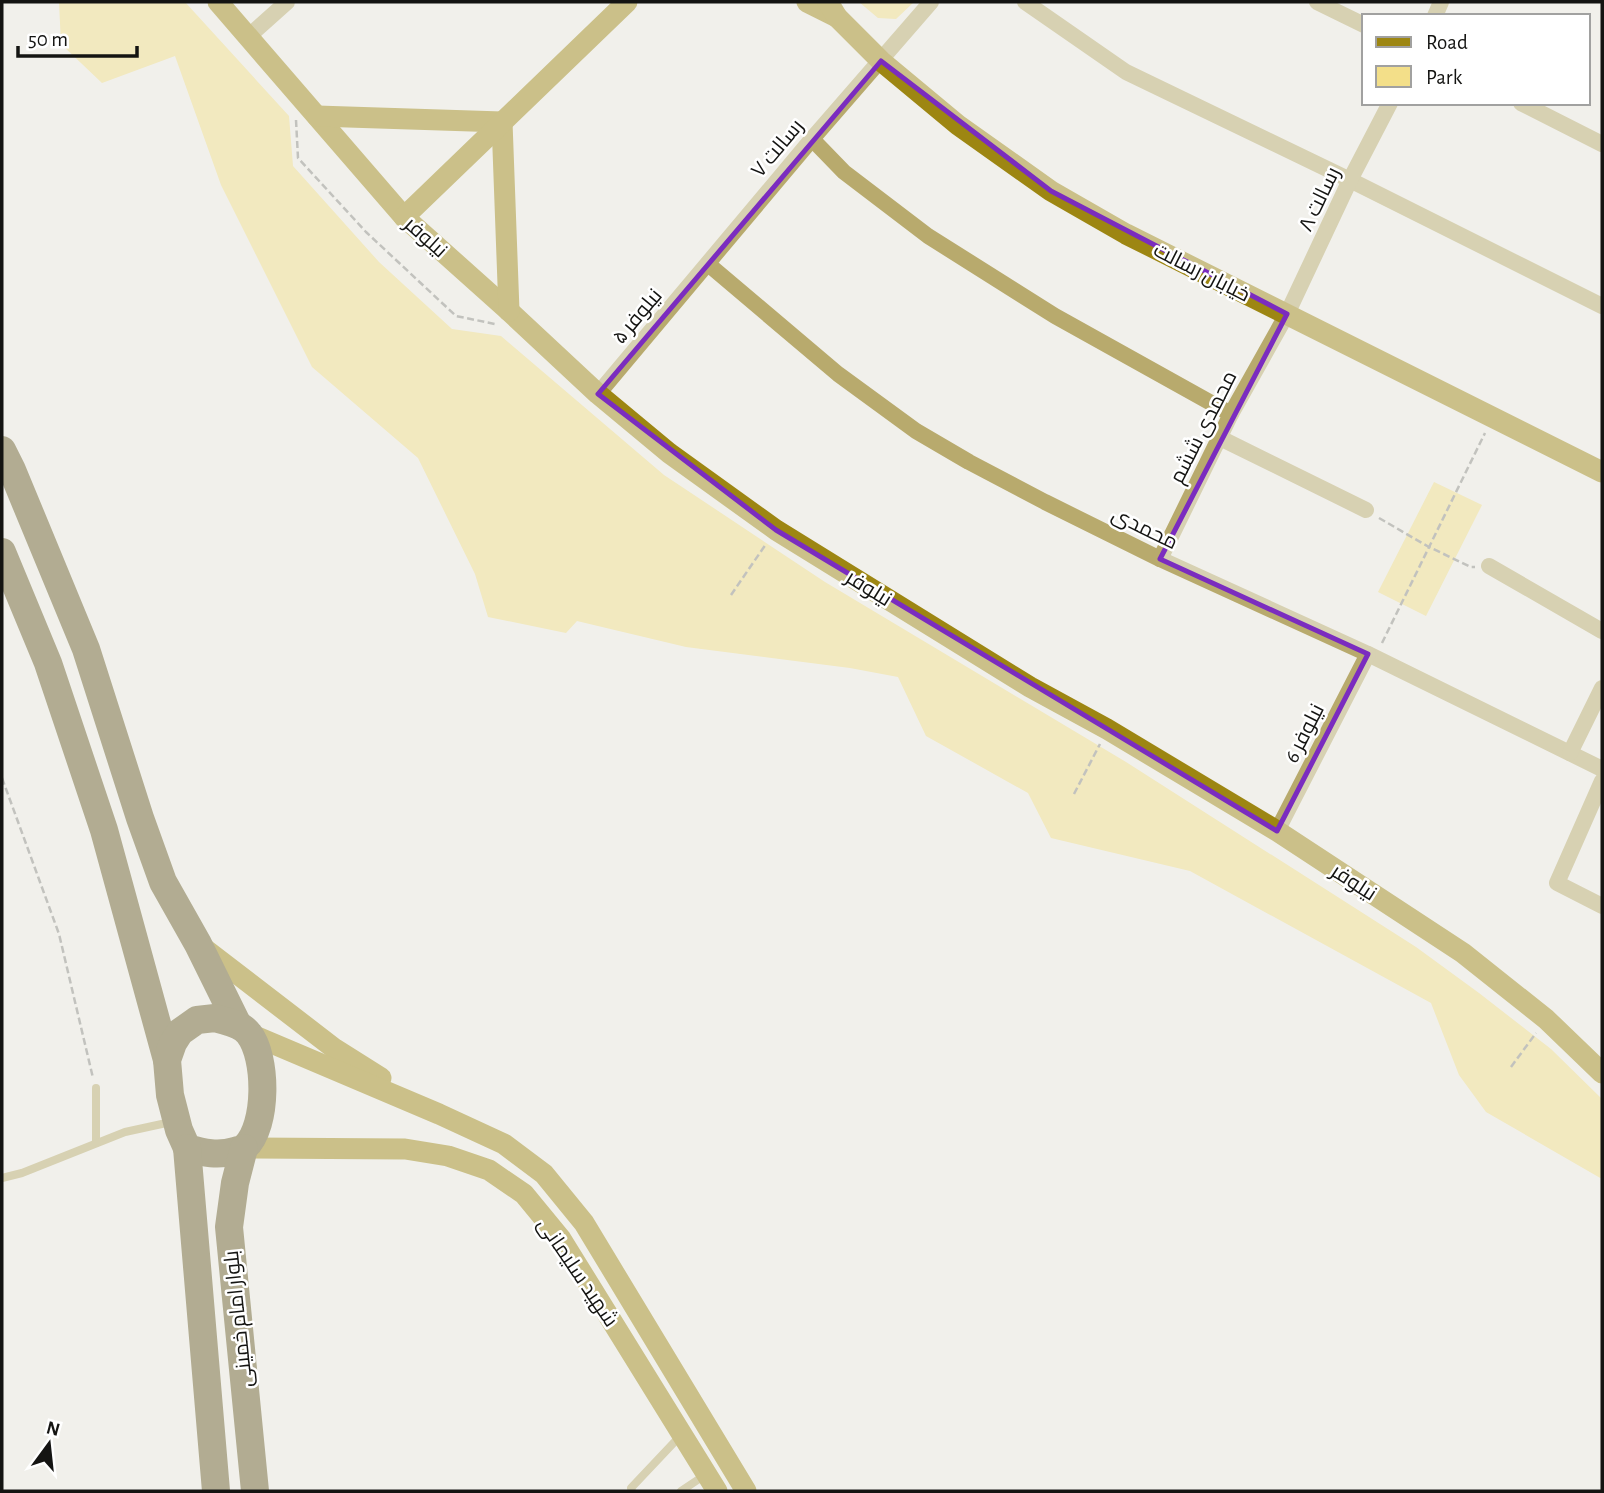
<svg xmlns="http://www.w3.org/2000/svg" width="1604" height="1493" viewBox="0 0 1604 1493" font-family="'Alegreya Sans',Cairo,sans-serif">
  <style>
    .green { fill: #f3df89 }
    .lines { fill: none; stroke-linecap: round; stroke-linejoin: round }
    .path { stroke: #8b8b87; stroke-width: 2.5; stroke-dasharray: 7 3.5; stroke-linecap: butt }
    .lane { stroke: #b8aa6d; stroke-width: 8 }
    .street { stroke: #b8aa6d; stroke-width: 16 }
    .secondary { stroke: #9d8612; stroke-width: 21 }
    .highway { stroke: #665a26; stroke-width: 28 }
    .marked { fill: none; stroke: #7b2cbf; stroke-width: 5; stroke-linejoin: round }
    .labels { text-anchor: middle; stroke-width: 5; stroke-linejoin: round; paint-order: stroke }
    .street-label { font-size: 21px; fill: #141412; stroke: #fff }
  </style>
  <rect width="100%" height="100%" fill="#f1f0eb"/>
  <g class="green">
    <polygon points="59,2 185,2 289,116 293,166 379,262 452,329 501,336 664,475 825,582 1126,762 1416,947 1479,993 1551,1049 1602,1099 1602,1179 1486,1112 1459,1075 1431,1003 1190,871 1051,838 1028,793 926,736 898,677 850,668 686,647 577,621 566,633 488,617 475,574 418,458 312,367 221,185 175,56 102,83 61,44"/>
    <polygon points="859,2 914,2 896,19 878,18"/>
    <polygon points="1434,482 1482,505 1426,616 1378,592"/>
  </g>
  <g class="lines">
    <g class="path">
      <polyline points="296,120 298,158 366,232 456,316 495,324"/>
      <polyline points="1379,518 1429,547 1471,567 1475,567"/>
      <polyline points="731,595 766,544"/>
      <polyline points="1382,643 1485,433"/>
      <polyline points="2,778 59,934 93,1078"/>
      <polyline points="1074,794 1100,744"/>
      <polyline points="1511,1067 1536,1033"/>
    </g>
    <g class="lane">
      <polyline points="96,1088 96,1143"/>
      <polyline points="2,1178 22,1173 125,1132 171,1122"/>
      <polyline points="632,1491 631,1488 682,1434"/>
      <polyline points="681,1491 705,1475"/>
    </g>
    <g class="street">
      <polyline points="1025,2 1126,72 1350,180 1602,306"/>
      <polyline points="1317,2 1364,25"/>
      <polyline points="1435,16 1441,2"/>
      <polyline points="249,36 287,2"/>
      <polyline points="1521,103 1602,144"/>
      <polyline points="812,139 844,172 928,236 1055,316 1231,414"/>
      <polyline points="708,264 838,374 916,431 969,462 1045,502 1160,559 1368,654 1602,769"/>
      <polyline points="598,394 812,139 931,2"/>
      <polyline points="1220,438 1366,510"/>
      <polyline points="1160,559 1231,414 1287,314 1350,180 1390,103"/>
      <polyline points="1489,566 1602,631"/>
      <polyline points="1570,753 1602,688"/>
      <polyline points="1602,781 1557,883 1602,906"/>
      <polyline points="1277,831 1368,654"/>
    </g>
    <g class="secondary">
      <polyline points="218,2 404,217 509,311 598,394 669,453 776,530 1030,687 1107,729 1277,831 1463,953 1546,1019 1602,1073"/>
      <polyline points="807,2 837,17"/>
      <polyline points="828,2 837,17 881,61 958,125 1051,191 1126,234 1602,472"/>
      <polyline points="317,116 502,122 509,311"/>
      <polyline points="404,217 627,2"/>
      <polyline points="201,946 335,1049 381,1078"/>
      <polyline points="248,1033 439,1114 504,1144 544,1174 584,1223 746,1491"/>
      <polyline points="244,1148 405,1149 448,1156 489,1170 524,1194 561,1239 717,1491"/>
    </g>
    <g class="highway">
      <polyline points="2,450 12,470 86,649 140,818 163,882 198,944 238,1025"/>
      <polyline points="2,552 48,663 104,830 167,1060"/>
      <path d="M 215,1018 C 227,1022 241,1023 249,1034 C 267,1057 268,1126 245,1147 C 243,1149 238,1150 235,1151 C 218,1156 204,1153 187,1148 L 179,1130 L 170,1095 L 167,1060 L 173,1043 L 180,1032 L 197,1020 Z"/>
      <polyline points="187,1148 216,1491"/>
      <polyline points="244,1148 235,1183 229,1227 255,1491"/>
    </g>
  </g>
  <path d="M0 0H1604V1493H0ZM 881,61 L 1051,191 L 1287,314 L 1160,559 L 1368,654 L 1277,831 L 776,530 L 598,394 Z" fill="#f1f0eb" fill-opacity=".55" fill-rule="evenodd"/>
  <path class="marked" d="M 881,61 L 1051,191 L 1287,314 L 1160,559 L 1368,654 L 1277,831 L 776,530 L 598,394 Z"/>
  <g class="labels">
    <g class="street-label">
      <text transform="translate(777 148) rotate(-50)" y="7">رسالت ۷</text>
      <text transform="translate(1319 199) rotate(-64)" y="7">۸ رسالت</text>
      <text transform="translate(426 237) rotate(42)" y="7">نیلوفر</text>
      <text transform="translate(1202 272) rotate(27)" y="7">خیابان رسالت</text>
      <text transform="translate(637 316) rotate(-50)" y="7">نیلوفر ۵</text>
      <text transform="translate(1203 427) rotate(-63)" y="7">محمدی ششم</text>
      <text transform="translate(1145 528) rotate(26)" y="7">محمدی</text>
      <text transform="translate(869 588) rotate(32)" y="7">نیلوفر</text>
      <text transform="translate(1304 733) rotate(-63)" y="7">نیلوفر 6</text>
      <text transform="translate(1354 882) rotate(33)" y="7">نیلوفر</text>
      <text transform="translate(578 1272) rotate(56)" y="7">شهید سلیمانی</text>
      <text transform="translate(238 1319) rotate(-96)" y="7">بلوار امام خمینی</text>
    </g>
  </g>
  <rect width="1604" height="1493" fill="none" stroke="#141412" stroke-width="7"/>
  <rect x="1362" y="14" width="228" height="91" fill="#ffffff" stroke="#a1a1a0" stroke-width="2"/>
  <rect x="1376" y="37" width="35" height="10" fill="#9d8612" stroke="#a1a1a0" stroke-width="2"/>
  <text x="1426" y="49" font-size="21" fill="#141412">Road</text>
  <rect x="1376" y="66" width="35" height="21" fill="#f3df89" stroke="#a1a1a0" stroke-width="2"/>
  <text x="1426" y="84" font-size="21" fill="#141412">Park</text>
  <g transform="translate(49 1444) rotate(15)" stroke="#ffffff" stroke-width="5" paint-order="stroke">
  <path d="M0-5L12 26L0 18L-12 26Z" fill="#141412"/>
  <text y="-10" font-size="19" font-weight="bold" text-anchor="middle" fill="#141412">N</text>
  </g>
  <path d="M18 46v10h119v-10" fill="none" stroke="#141412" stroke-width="3.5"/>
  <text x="28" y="46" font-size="21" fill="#141412" stroke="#ffffff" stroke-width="5" paint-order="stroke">50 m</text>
</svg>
